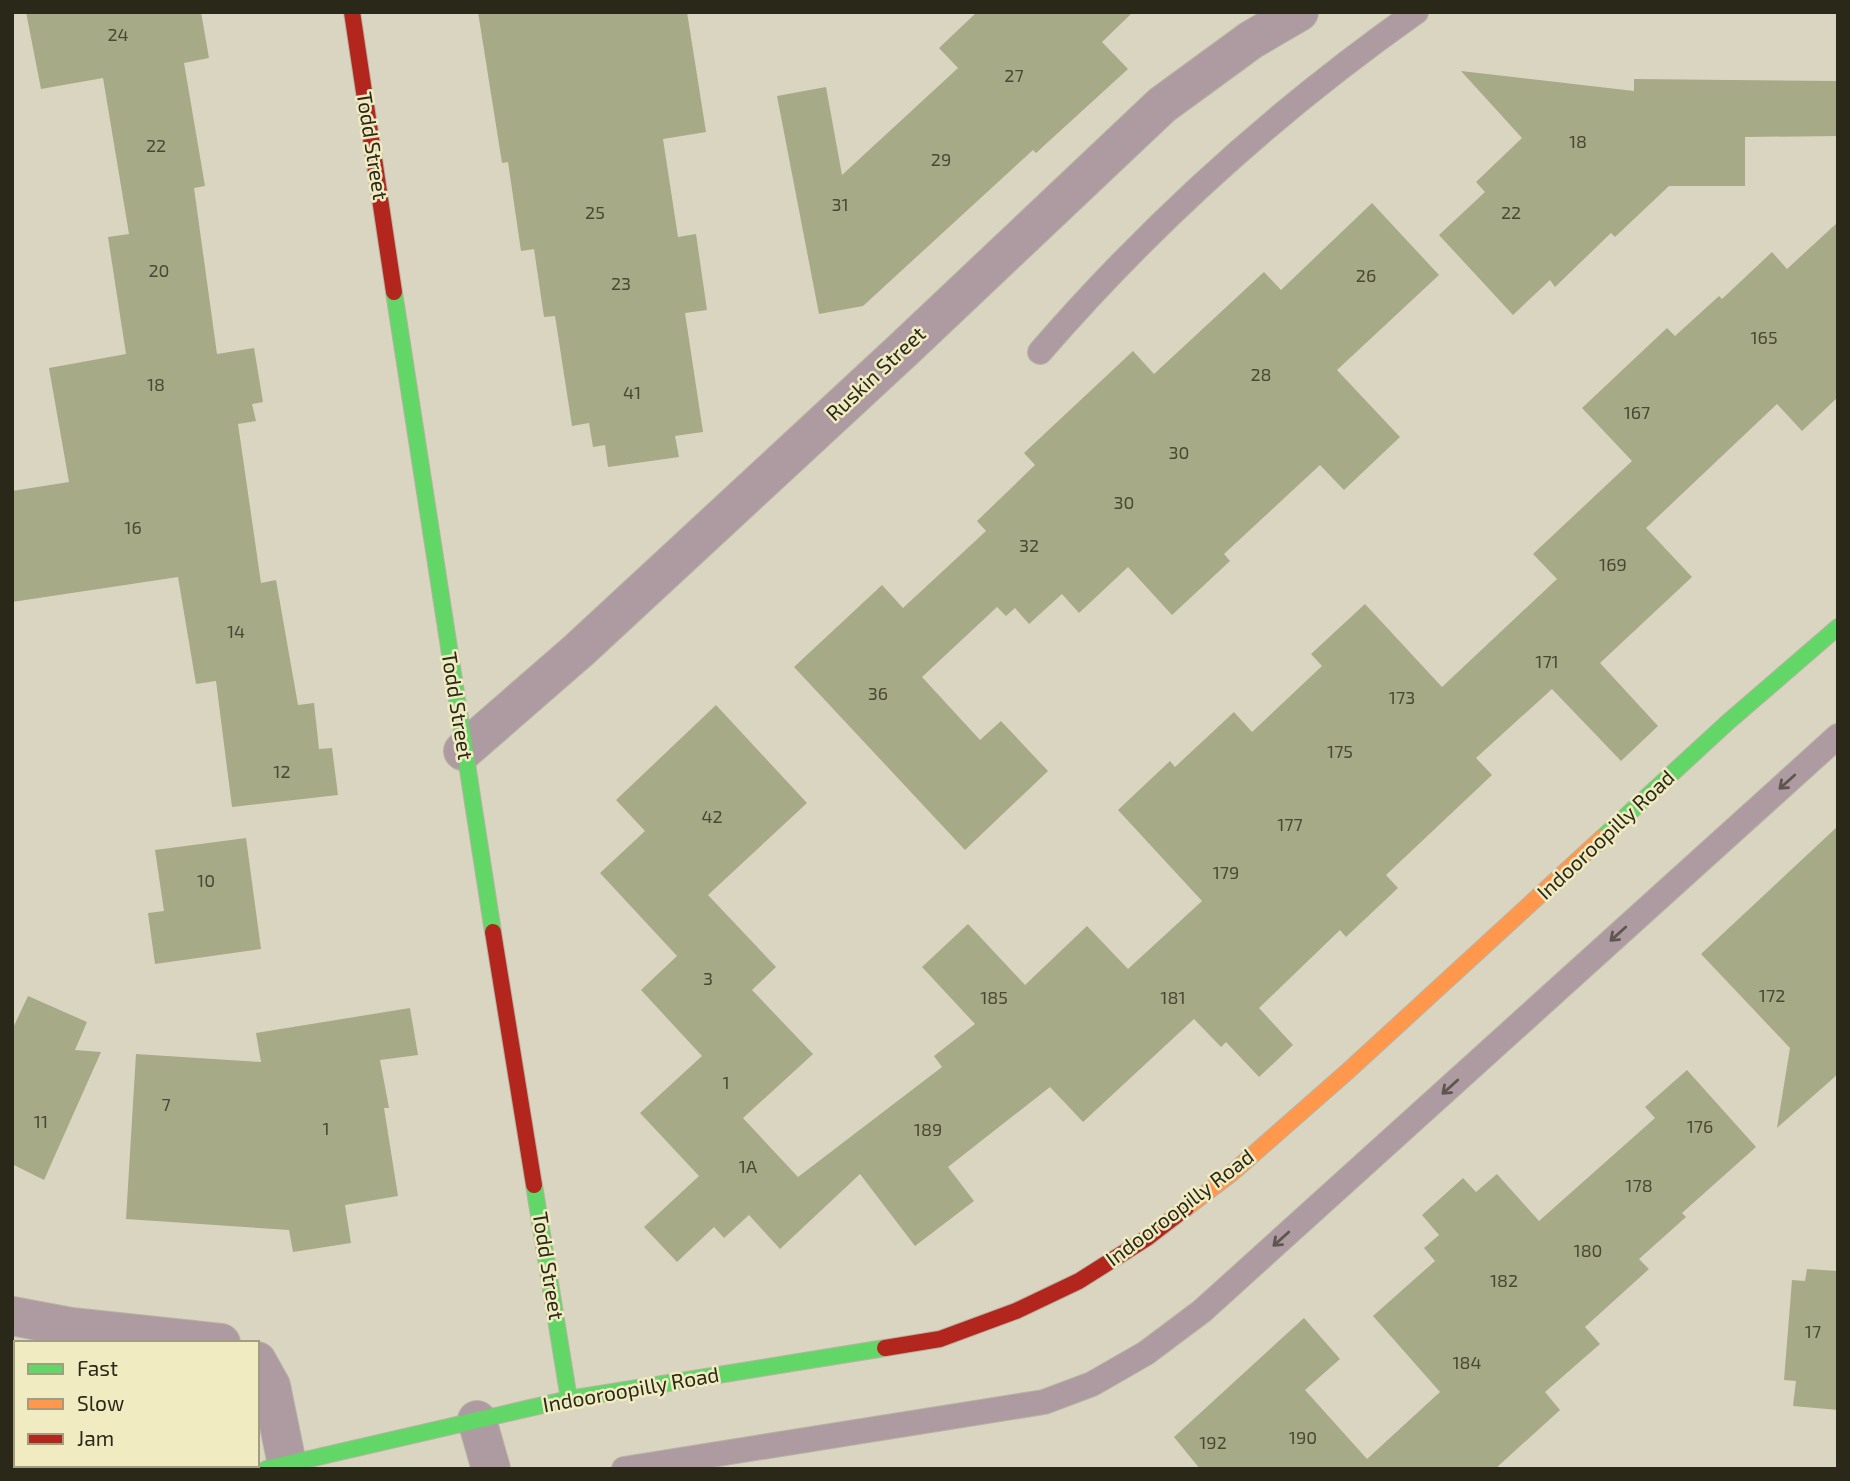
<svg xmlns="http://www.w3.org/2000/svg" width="1850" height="1481" viewBox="0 0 1850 1481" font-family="'Exo 2',sans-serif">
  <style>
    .building { fill: #a7aa86 }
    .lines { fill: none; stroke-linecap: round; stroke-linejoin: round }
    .lane-casing { stroke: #b8b4a3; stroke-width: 26 }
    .street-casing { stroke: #b8b4a3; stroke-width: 40 }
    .fast-casing { stroke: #b8b4a3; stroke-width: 18 }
    .slow-casing { stroke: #b8b4a3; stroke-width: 18 }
    .jam-casing { stroke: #b8b4a3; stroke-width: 18 }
    .lane { stroke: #ad9ba1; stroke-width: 24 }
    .street { stroke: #ad9ba1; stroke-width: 38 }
    .fast { stroke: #63d668; stroke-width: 16 }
    .slow { stroke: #ff974d; stroke-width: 16 }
    .jam { stroke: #b3261e; stroke-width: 16 }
    .oneway { stroke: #5e564f }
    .labels { text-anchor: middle; stroke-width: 5; stroke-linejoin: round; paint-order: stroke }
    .number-label { font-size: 18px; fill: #494834 }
    .street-label { font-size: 21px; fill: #2a2818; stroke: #f1ebc2 }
  </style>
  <rect width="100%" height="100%" fill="#dad5c0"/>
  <g class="building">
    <polygon points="26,12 201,12 209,58 184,63 205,186 194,188 217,354 254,348 263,402 252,404 256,421 238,424 261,583 276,580 298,705 314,703 319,749 332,748 338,795 232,807 216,681 196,684 178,577 12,602 12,491 69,482 49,368 126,354 108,237 129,234 103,78 41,89"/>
    <polygon points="478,12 687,12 706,132 663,139 678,237 696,234 707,310 685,313 703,432 675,436 679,457 608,467 605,445 593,447 589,423 572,426 555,316 544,317 534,249 521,251 508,162 502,163"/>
    <polygon points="977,12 1133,12 1102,42 1128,69 1036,153 1033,150 863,306 819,314 777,96 826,87 842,175 958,68 939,48"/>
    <polygon points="1461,71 1634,91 1634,79 1838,81 1838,136 1745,137 1745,186 1669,186 1615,237 1611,233 1555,287 1550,280 1513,315 1439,235 1485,192 1476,182 1522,138"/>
    <polygon points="1372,203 1439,275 1337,370 1400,437 1344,490 1320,465 1224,554 1230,561 1172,615 1128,567 1079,613 1062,594 1029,624 1015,608 1006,616 997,607 922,677 980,740 1001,721 1048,771 965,850 794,667 882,585 903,608 986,531 977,521 1035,465 1024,453 1133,351 1154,374 1264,272 1281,290"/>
    <polygon points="1838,222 1838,397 1802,431 1777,404 1646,528 1692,577 1600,663 1658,726 1621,761 1552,689 1476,758 1492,775 1386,875 1398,888 1346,937 1340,930 1259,1008 1293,1045 1259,1077 1226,1042 1221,1047 1194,1019 1083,1122 1050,1087 948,1167 974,1201 915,1246 860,1174 780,1249 749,1215 724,1238 714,1227 677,1262 644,1227 699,1176 640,1113 702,1056 641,990 677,956 600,873 645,831 616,800 716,705 807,803 708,895 776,967 752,990 813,1054 743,1118 798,1177 942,1067 934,1056 975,1024 922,967 968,924 1025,985 1087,926 1128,969 1202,901 1118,810 1170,761 1175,767 1234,712 1252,732 1322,666 1311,654 1365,604 1442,687 1557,579 1533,554 1632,461 1582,408 1667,328 1675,336 1719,296 1722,299 1772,252 1787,269"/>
    <polygon points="1838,826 1838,1074 1777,1128 1790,1048 1701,954"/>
    <polygon points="246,838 261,949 155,964 148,913 164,911 155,850"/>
    <polygon points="28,996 87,1022 75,1050 101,1052 44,1180 12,1164 12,1030"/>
    <polygon points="410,1008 418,1055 380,1060 389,1108 384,1108 398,1196 345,1205 351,1243 293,1252 289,1230 126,1219 136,1054 261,1062 256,1033"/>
    <polygon points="1687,1070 1756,1147 1682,1213 1686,1217 1639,1259 1649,1269 1585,1327 1600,1344 1545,1392 1560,1410 1495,1469 1200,1469 1174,1437 1304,1318 1340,1359 1305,1390 1367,1459 1440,1392 1373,1316 1435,1261 1424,1248 1439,1235 1422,1215 1463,1178 1476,1192 1497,1174 1539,1221 1655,1118 1645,1107"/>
    <polygon points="1807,1269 1838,1271 1838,1410 1793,1406 1796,1381 1784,1380 1792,1280 1805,1281"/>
  </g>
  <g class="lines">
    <g class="lane-casing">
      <g id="lane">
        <path d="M 1040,352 C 1151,224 1277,110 1416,12"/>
        <polyline points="624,1469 1044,1402 1092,1384 1146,1353 1202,1311 1838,736"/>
      </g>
    </g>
    <g class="street-casing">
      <g id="street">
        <polyline points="463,751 578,651 904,349 1162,105 1251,40 1299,12"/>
        <polyline points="12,1316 71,1327 221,1343"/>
        <polyline points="257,1361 271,1386 287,1464"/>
        <polyline points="477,1420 491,1469"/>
      </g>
    </g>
    <g class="fast-casing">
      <g id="fast">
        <polyline points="394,292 493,932"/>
        <polyline points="1602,838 1728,722 1838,627"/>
        <polyline points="534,1185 569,1399"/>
        <polyline points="266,1469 569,1399 885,1348"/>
      </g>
    </g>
    <g class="slow-casing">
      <polyline id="slow" points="1186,1208 1232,1173 1348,1071 1602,838"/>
    </g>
    <g class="jam-casing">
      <g id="jam">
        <polyline points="352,12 394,292"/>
        <polyline points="493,932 534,1185"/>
        <polyline points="885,1348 940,1339 1016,1311 1079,1281 1147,1238 1186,1208"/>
      </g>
    </g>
    <use href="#lane" class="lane"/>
    <use href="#street" class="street"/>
    <use href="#fast" class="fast"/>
    <use href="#slow" class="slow"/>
    <use href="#jam" class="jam"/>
  </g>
  <defs><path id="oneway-shaft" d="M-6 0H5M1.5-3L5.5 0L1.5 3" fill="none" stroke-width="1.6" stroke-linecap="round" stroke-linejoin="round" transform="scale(1.75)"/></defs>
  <g class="oneway">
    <use href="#oneway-shaft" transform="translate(1787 782) rotate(138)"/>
    <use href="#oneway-shaft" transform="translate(1618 934) rotate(138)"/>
    <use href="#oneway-shaft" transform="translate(1450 1087) rotate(138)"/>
    <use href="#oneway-shaft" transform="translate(1281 1239) rotate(138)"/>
  </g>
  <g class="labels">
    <g class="number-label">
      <text x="118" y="41">24</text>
      <text x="1014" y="82">27</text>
      <text x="1578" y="148">18</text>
      <text x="156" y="152">22</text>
      <text x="941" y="166">29</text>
      <text x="840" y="211">31</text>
      <text x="595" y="219">25</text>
      <text x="1511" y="219">22</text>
      <text x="159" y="277">20</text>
      <text x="1366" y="282">26</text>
      <text x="621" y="290">23</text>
      <text x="1764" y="344">165</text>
      <text x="1261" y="381">28</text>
      <text x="156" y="391">18</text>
      <text x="632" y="399">41</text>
      <text x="1637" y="419">167</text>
      <text x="1179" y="459">30</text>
      <text x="1124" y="509">30</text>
      <text x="133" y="534">16</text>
      <text x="1029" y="552">32</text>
      <text x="1613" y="571">169</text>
      <text x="236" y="638">14</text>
      <text x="1547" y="668">171</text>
      <text x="878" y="700">36</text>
      <text x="1402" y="704">173</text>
      <text x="1340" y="758">175</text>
      <text x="282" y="778">12</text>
      <text x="712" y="823">42</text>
      <text x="1290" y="831">177</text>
      <text x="1226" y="879">179</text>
      <text x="206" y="887">10</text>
      <text x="708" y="985">3</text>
      <text x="1772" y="1002">172</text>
      <text x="994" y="1004">185</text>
      <text x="1173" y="1004">181</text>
      <text x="726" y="1089">1</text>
      <text x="166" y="1111">7</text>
      <text x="41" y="1128">11</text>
      <text x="1700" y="1133">176</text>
      <text x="326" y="1135">1</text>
      <text x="928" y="1136">189</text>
      <text x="748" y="1173">1A</text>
      <text x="1639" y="1192">178</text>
      <text x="1588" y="1257">180</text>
      <text x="1504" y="1287">182</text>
      <text x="1813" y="1338">17</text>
      <text x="1467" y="1369">184</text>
      <text x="1303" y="1444">190</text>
      <text x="1213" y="1449">192</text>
    </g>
    <g class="street-label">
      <text transform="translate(372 146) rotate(81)" y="7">Todd Street</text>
      <text transform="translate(876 374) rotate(-43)" y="7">Ruskin Street</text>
      <text transform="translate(457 706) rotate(81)" y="7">Todd Street</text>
      <text transform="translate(1606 835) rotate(-43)" y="7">Indooroopilly Road</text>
      <text transform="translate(1180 1208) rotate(-37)" y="7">Indooroopilly Road</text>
      <text transform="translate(548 1266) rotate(81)" y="7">Todd Street</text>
      <text transform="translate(631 1390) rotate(-10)" y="7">Indooroopilly Road</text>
    </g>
  </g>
  <rect width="1850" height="1481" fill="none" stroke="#2a2818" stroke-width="28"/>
  <rect x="14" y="1341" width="245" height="126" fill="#f1ebc2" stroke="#a19d7e" stroke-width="2"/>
  <rect x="28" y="1364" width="35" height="10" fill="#63d668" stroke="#a19d7e" stroke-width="2"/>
  <text x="77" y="1376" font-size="21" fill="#2a2818">Fast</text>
  <rect x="28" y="1399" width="35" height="10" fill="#ff974d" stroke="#a19d7e" stroke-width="2"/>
  <text x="77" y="1411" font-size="21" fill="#2a2818">Slow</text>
  <rect x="28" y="1434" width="35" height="10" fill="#b3261e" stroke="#a19d7e" stroke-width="2"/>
  <text x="77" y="1446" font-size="21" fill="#2a2818">Jam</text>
</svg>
